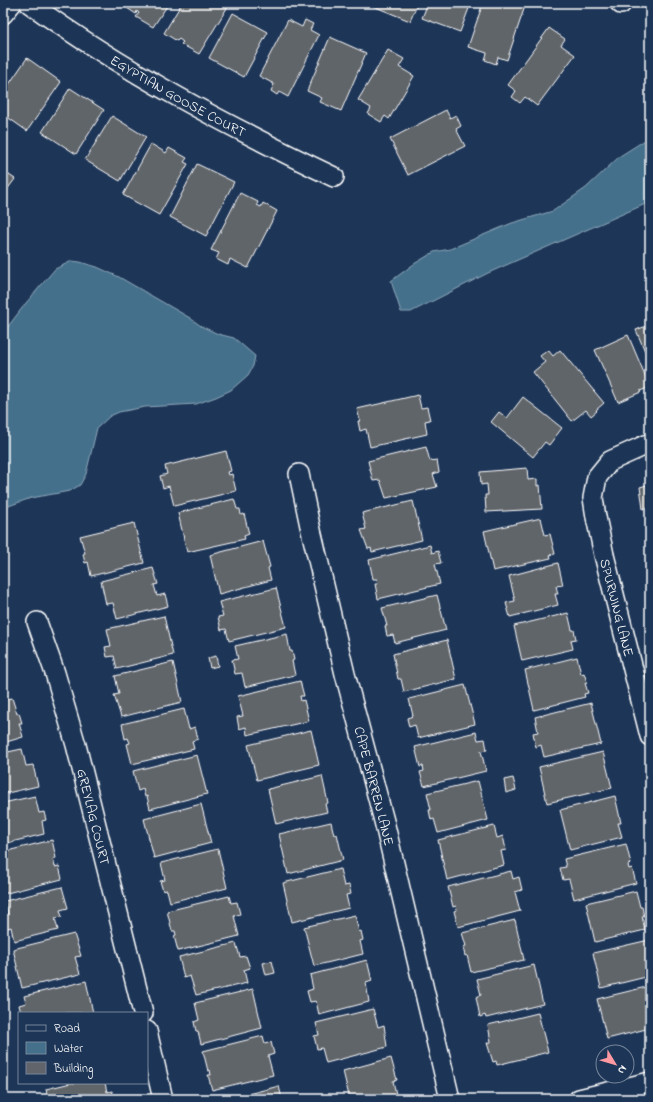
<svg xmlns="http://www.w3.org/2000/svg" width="653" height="1102" viewBox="0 0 653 1102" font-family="'Indie Flower',sans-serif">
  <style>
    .water { fill: #45708c; stroke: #8fa9ba }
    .building { fill: #61656b; stroke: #fff }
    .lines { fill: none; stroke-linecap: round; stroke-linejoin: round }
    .street-casing { stroke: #fff; stroke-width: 22 }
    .street { stroke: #1d3557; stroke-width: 19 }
    .labels { text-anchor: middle; stroke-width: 3; stroke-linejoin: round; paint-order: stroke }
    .street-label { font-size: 14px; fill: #fff; stroke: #1d3557 }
  </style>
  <rect width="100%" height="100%" fill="#1d3557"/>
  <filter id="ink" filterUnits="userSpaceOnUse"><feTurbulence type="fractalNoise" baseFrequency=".025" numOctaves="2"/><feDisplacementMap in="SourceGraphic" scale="8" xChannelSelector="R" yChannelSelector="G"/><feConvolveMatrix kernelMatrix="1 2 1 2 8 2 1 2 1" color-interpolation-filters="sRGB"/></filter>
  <g filter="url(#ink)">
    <g class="water">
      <polygon points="650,137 650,202 488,273 411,312 401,312 391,281 414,264 434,252 450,249 512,223 553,211 586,188 620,156"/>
      <polygon points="72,261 80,262 97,267 119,277 190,318 201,326 218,334 234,338 255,356 253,366 248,375 231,390 216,397 196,404 145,407 119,412 110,416 97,428 86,474 80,485 70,491 31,498 3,508 3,333 26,303 55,269"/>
    </g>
    <g class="building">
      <polygon points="126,3 169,3 153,27 136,17 139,13 137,11 136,14 124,6"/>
      <polygon points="182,3 230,3 199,54 181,44 183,42 179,39 177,41 164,33"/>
      <polygon points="374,3 418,3 410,21 373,6"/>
      <polygon points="428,3 471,3 460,32 422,18"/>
      <polygon points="483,3 526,3 507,60 498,57 496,64 485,60 487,53 468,47"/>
      <polygon points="233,13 268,32 244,77 209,58"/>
      <polygon points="288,20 302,27 305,20 313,24 310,30 319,35 288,97 279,92 277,95 271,91 274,84 259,76"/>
      <polygon points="549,28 565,39 561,45 575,55 537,106 525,97 520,103 512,97 516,91 508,85"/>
      <polygon points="330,37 366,53 341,111 320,102 322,98 307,91"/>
      <polygon points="388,50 404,59 399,67 414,76 389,119 385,116 381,122 368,114 371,108 358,100"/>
      <polygon points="27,58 61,82 27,131 3,114 3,93"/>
      <polygon points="70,88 104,110 76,154 42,132"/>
      <polygon points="446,110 450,118 456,115 461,126 456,129 465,146 408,175 390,139"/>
      <polygon points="112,116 146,137 120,181 85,160"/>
      <polygon points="151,144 166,153 169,148 187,158 184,162 188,164 159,215 123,195"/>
      <polygon points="197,164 234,182 206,236 170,217"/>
      <polygon points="3,171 15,179 3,195"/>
      <polygon points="240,193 258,202 257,205 261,207 263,203 277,211 248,268 230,259 228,265 216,259 219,253 211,250"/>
      <polygon points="649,325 650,328 650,363 636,330"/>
      <polygon points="628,335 650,387 640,391 641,392 618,402 595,350"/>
      <polygon points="548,350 553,356 560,350 604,403 596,410 597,411 591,416 586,410 572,421 533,372 545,362 540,356"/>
      <polygon points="418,395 421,408 427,407 430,420 425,421 427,434 370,447 366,429 360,431 358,421 360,421 357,409"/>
      <polygon points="523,397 562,428 549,445 545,442 533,457 491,422 499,412 507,418"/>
      <polygon points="426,447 430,461 437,460 439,472 433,474 437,487 386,498 380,480 373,481 368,461"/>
      <polygon points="226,451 231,471 228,472 229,475 232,474 236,491 174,506 169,486 163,488 160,476 167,474 165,466"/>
      <polygon points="527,468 528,480 537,479 537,486 540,485 542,509 486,512 485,495 488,495 487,484 481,485 480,472"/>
      <polygon points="650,484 650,512 649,508 643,509 640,487"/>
      <polygon points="234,499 237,509 240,509 241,515 244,514 249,534 244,536 245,539 187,552 178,513"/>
      <polygon points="413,501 422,540 372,552 371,548 368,549 361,530 366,529 362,513"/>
      <polygon points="541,518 545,535 550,534 555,554 550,555 551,558 493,571 484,531"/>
      <polygon points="134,523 144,563 91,576 88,562 85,563 83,554 85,553 80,536"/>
      <polygon points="263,541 270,567 268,568 271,580 219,594 210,555"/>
      <polygon points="430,545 432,553 438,551 441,563 435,564 440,584 378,599 375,584 378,584 377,579 373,579 369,560"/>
      <polygon points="558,563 563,585 556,586 558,594 555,594 558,605 510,617 506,603 515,601 509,576"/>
      <polygon points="153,568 158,584 154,585 157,596 165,594 168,606 117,619 113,603 106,604 101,581"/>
      <polygon points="276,588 286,627 229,641 226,629 221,630 218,617 223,616 219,602"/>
      <polygon points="437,595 446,630 395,643 393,635 387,636 385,626 387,626 382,608"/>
      <polygon points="568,613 572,630 574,630 576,639 571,640 573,649 522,661 514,626"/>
      <polygon points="164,616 173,655 117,669 114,656 107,657 105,647 111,646 107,629"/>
      <polygon points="287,634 290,651 292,651 294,660 292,661 295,675 245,687 242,673 235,674 232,660 238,659 235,646"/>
      <polygon points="447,640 456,679 404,692 401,679 398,679 393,654"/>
      <polygon points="216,656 218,666 210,668 208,658"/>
      <polygon points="577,657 581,674 584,673 587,682 585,683 588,693 584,694 585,697 534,710 525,670"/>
      <polygon points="173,662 182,702 121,717 114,695 119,694 115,676"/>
      <polygon points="300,681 304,696 300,696 301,701 304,700 309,721 247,735 246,727 239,729 237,717 243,716 238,696"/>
      <polygon points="465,685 475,724 418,738 415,725 409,727 407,718 413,716 409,699"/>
      <polygon points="12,698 17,714 19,713 22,723 19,723 23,737 3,743 3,700"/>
      <polygon points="591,703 601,744 544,757 541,745 536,747 533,733 538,732 535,717"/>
      <polygon points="184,709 189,729 195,727 198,739 192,741 194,749 132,764 127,744 130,743 128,738 125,739 122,724"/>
      <polygon points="311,730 319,765 257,780 248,745"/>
      <polygon points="476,732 478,740 485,739 487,750 481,751 486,771 424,786 420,772 424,771 423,766 420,767 415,747"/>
      <polygon points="22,749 26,766 33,765 38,786 3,794 3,753"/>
      <polygon points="603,752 612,788 547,803 539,767"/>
      <polygon points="197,755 207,794 150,809 147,796 145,797 143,789 138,791 133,771"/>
      <polygon points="322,776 328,803 325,804 327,812 276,824 268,789"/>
      <polygon points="513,778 516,790 506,793 504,780"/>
      <polygon points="478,781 488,820 438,833 434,819 431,820 429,810 431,810 427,793"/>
      <polygon points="35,796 39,813 44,812 46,820 42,821 44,834 3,844 3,803"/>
      <polygon points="615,796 621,823 618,823 622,837 570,850 560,810"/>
      <polygon points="201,804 211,843 154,858 144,819"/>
      <polygon points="331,822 334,835 337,834 343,860 288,874 279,834"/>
      <polygon points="494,826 497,838 503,836 506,850 501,851 504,865 447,880 438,840"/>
      <polygon points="52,840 56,858 53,859 55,867 59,866 62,879 3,894 3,852"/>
      <polygon points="626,844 631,864 628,865 629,869 632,868 636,883 574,899 569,879 563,880 560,868 566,867 564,859"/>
      <polygon points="218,849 227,888 170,902 167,890 163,891 160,881 165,880 161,863"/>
      <polygon points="340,869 344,886 349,885 351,894 346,895 349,908 292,922 283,883"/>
      <polygon points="511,871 513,879 519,877 522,890 515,892 520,911 458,927 454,911 457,910 456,906 453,907 448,887"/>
      <polygon points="62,887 68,908 60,910 62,917 55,918 58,930 14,941 11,927 5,929 3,922 3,916 8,915 5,901"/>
      <polygon points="636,891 640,907 642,907 644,916 642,916 645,930 595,942 586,903"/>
      <polygon points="229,896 231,903 237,902 240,914 234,916 239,936 178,951 174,936 176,935 175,931 172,931 167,911"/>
      <polygon points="355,915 359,932 361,931 363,940 360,941 363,954 314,966 304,927"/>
      <polygon points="515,920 524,960 471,972 467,955 465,956 463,947 466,946 462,933"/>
      <polygon points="74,934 81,956 75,957 80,974 22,988 13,949"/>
      <polygon points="649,940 650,976 601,988 593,953"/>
      <polygon points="236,943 240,957 246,956 250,968 244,970 247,983 196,995 190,976 184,978 179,957"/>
      <polygon points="367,960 372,981 366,983 369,1002 319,1015 316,1001 310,1002 307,991 313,989 310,975"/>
      <polygon points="272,961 275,973 266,975 263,963"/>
      <polygon points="534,965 543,1004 486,1018 485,1015 480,1017 476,997 481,995 477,979"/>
      <polygon points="86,981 93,1013 21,1013 19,1005 26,1003 24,996"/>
      <polygon points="650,986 650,1028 607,1039 597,999"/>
      <polygon points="253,989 262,1028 201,1044 198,1031 196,1031 194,1022 199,1020 195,1003"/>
      <polygon points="373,1009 378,1027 384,1025 387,1047 326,1063 322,1048 317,1049 314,1036 319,1035 316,1023"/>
      <polygon points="538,1013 548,1052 497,1065 496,1061 493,1062 487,1043 491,1042 488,1025"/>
      <polygon points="263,1036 265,1044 271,1042 274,1054 268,1056 273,1075 212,1090 208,1075 211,1075 210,1070 208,1071 203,1051"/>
      <polygon points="391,1058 397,1080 393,1081 397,1099 340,1099 349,1096 343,1071"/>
      <polygon points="71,1083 105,1083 107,1092 112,1091 115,1099 48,1099 46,1089"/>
      <polygon points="279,1086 282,1099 229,1099"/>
    </g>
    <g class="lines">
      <g class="street-casing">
        <g id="street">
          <path id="s1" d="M 29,3 C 125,72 228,126 334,177"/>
          <polyline points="620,3 621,4"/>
          <polyline points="3,14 12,3"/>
          <path id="s2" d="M 650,443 L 610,461 L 597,477 L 593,498 L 596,517 L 604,555 L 650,736"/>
          <path id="s3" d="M 299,474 L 310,526 L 345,674 L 384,821 L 450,1099"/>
          <path id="s4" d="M 37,622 L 55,673 L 76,745 L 143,1013"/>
          <polyline points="147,1031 163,1099"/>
          <polyline points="579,1099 650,1082"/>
        </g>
      </g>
      <use href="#street" class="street"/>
    </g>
  </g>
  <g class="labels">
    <g class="street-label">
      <text dy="5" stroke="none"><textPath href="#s1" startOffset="176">EGYPTIAN GOOSE COURT</textPath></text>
      <text dy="5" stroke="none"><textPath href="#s2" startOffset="198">SPURWING LANE</textPath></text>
      <text dy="5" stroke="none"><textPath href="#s3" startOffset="321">CAPE BARREN LANE</textPath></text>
      <text dy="5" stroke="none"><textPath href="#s4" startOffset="203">GREYLAG COURT</textPath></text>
    </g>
  </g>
  <rect width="653" height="1102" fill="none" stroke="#1d3557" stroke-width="16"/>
  <rect x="8" y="8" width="637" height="1086" fill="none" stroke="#fff" stroke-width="1.5" filter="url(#ink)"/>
  <rect x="18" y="1012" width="130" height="72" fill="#1d3557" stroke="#77869a"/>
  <rect x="26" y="1025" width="20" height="6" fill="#1d3557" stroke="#77869a"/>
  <text x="54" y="1032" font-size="12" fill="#ffffff">Road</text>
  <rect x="26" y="1042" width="20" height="12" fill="#45708c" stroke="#77869a"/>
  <text x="54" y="1052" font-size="12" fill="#ffffff">Water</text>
  <rect x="26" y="1062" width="20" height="12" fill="#61656b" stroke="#77869a"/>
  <text x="54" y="1072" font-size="12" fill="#ffffff">Building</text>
  <g transform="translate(615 1064) rotate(128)"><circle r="19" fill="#1d3557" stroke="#77869a"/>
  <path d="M0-3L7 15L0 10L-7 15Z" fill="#ff9aa2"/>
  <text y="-6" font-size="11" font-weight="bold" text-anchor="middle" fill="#ffffff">N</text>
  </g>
</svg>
